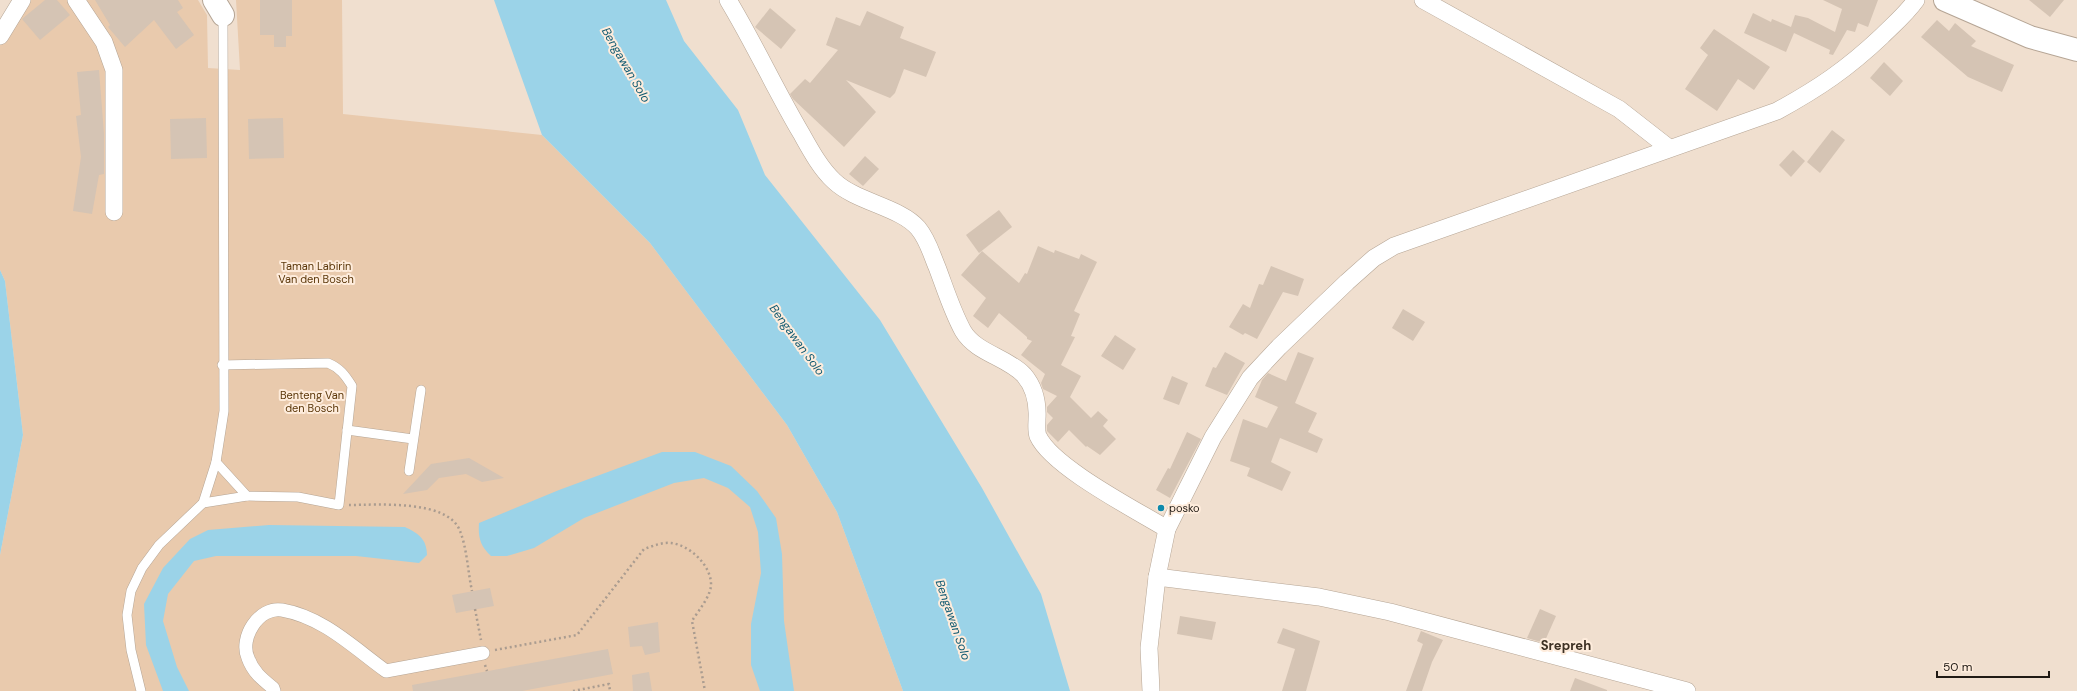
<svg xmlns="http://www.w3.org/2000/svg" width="2077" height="691" viewBox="0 0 2077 691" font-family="'DM Sans',sans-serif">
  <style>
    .green { fill: #e9caad }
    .water { fill: #9bd3e8 }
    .building { fill: #d5c4b4 }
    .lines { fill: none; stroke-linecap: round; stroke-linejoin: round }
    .service-casing { stroke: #b5a595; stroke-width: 10 }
    .pedestrian-casing { stroke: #b5a595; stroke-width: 14 }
    .minor-casing { stroke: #b5a595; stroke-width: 18 }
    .tertiary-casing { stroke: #b5a595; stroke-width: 24 }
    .path { stroke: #aa9c90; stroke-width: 2.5; stroke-dasharray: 2 3; stroke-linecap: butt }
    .service { stroke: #fff; stroke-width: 9 }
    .pedestrian { stroke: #fff; stroke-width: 13 }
    .minor { stroke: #fff; stroke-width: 17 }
    .tertiary { stroke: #fff; stroke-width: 22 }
    .poi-dot { fill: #0e8aac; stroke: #feecdc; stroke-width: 1.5 }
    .labels { text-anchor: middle; stroke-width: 4; stroke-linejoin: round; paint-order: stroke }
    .park-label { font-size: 11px; fill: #5b370a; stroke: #feecdc }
    .poi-label { font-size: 11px; fill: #201a14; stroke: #feecdc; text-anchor: start }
    .water-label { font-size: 12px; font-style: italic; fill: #115a71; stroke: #feecdc }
    .quarter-label { font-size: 13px; font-weight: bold; fill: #3e3124; stroke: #feecdc }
  </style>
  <rect width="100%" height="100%" fill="#f0dfcf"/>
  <polygon class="green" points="13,0 198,0 207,15 208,68 240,70 236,0 342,0 343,114 542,135 650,243 787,425 837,512 903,691 0,691 0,555 23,435 5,281 0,270 0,32"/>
  <g class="water">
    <polygon points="494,0 666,0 684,41 738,110 765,175 880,320 982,488 1041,594 1070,691 903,691 837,512 787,425 650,243 542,135"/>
    <polygon points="0,270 5,281 23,435 0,555"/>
    <path d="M 662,452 L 695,452 L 731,466 L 757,491 L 776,518 L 782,554 L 784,621 L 794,691 L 760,691 L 751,665 L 751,624 L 761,573 L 758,532 L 750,507 L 728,488 L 704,478 L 674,483 L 584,518 L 534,548 L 507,556 L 491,556 C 480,546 478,537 479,523 L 559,490 Z"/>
    <path d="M 269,525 L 405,527 C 418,533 427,539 427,555 L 419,563 L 356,556 L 216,556 L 194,561 L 168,594 L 163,621 L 177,667 L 189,691 L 163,691 L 146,645 L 144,604 L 163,568 L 190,539 L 208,530 Z"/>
  </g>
  <g class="building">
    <polygon points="45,0 57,0 70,15 40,40 22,19"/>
    <polygon points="95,0 178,0 183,8 177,12 194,35 176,49 154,20 125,47 108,27 110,25"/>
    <polygon points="260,0 292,0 292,36 286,36 286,47 274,47 274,35 260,35"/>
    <polygon points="1823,0 1878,0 1868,27 1858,23 1855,32 1847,30 1833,55 1829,54 1830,50 1794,33 1786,52 1744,33 1753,13 1771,22 1772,19 1791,27 1795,15 1808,18 1835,32 1842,9"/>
    <polygon points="2029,0 2064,0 2050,17"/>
    <polygon points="770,8 796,30 781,49 755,27"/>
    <polygon points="867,11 904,27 900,38 936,52 926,77 904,69 895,93 890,98 846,80 876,112 844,147 793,99 790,94 805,79 810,83 838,50 826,45 836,17 860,26"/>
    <polygon points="1937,20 1949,31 1955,23 1976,41 1971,46 2014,65 2002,92 1968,77 1921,37"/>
    <polygon points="1714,29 1770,67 1754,90 1738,79 1717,111 1685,89 1708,55 1700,48"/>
    <polygon points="1884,62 1903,81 1890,96 1870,78"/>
    <polygon points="99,70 104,134 104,174 99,175 92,214 73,211 81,157 76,116 81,115 77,72"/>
    <polygon points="206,118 207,158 171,159 170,119"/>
    <polygon points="283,118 284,158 249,159 248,119"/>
    <polygon points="1832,130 1845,140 1820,173 1807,162"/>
    <polygon points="1793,150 1805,161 1791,177 1779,165"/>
    <polygon points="865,156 879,169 863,186 849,174"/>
    <polygon points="999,210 1012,227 979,253 966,235"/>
    <polygon points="1038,246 1054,253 1055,250 1079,259 1081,254 1097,262 1074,311 1080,314 1071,336 1075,337 1061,365 1081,376 1070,397 1091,418 1098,411 1108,420 1103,426 1116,439 1100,455 1087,446 1086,447 1069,430 1058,442 1047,431 1047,425 1053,418 1047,412 1047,407 1057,396 1043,389 1041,383 1045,374 1021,355 1032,341 1027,339 1027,337 999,313 988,328 973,316 986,298 961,275 982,251 1019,283 1025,273 1027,274"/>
    <polygon points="1271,266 1304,279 1298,296 1283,292 1257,339 1245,333 1243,335 1229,327 1243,304 1250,308 1259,284 1263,285"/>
    <polygon points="1403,309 1425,322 1413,341 1392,328"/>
    <polygon points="1115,335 1136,349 1123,370 1101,356"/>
    <polygon points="1225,352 1245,363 1227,395 1205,386 1213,367 1216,368"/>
    <polygon points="1298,352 1314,358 1295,403 1317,413 1308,432 1323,439 1317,453 1280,438 1271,462 1291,472 1282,491 1247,476 1250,468 1230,461 1243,419 1267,428 1278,407 1255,397 1262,380 1268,373 1286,381"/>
    <polygon points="1172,376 1188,383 1179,405 1163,399"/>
    <polygon points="1187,432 1201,439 1170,498 1156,490 1168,468 1170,469"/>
    <polygon points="469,458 504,478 482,482 466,474 439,478 427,490 403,494 431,464"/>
    <polygon points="490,588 494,606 456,613 452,595"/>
    <polygon points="1540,609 1556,616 1544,643 1527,638"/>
    <polygon points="1180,616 1216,622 1212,640 1177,634"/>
    <polygon points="658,622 660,652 645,655 642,646 630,647 628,627"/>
    <polygon points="1283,628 1320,641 1306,691 1282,691 1295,649 1277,643"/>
    <polygon points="1421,631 1443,640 1432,662 1422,691 1406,691 1423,644 1417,641"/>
    <polygon points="608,649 613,674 522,691 413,691 412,685"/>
    <polygon points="649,672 652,691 633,691 632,675"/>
    <polygon points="1575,678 1607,690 1607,691 1570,691"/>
  </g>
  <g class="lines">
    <g class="service-casing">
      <g id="service">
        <polyline points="347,430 413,439"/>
        <path d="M 216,462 L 247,496 L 298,497 L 339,505 L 352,386 C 345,375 340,368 328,363 L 222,365"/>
        <polyline points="409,471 421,390"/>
        <polyline points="203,503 247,496"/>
        <polyline points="141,691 131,650 127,615 131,591 142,568 159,545 203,503 216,462 224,411 223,15"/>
      </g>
    </g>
    <g class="pedestrian-casing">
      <path id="pedestrian" d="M 274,691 L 273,688 C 262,679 253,672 248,658 C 239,638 259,606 282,610 C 323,617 354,648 386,671 L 483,653"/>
    </g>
    <g class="minor-casing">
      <g id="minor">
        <polyline points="76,0 104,42 114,70 114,212"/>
        <path d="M 728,0 C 754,43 775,89 801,133 C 810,149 820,168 834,181 C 856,202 900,207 918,228 C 928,240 931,253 937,267 C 945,288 952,311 963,331 C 976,353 1007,357 1024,375 C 1035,388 1038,402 1037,419 C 1037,424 1036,431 1038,436 C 1052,467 1136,510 1167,529"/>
        <polyline points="1423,0 1619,109 1669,148"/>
        <polyline points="0,36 22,0"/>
        <polyline points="1157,577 1319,597 1390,612 1687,691"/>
        <path d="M 1151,691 L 1149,648 L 1157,577 L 1167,529 L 1213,437 L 1250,378 L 1279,347 L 1347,282 L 1374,258 L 1394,246 L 1777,111 C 1819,88 1847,69 1882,36 C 1894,24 1906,14 1916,0"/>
      </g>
    </g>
    <g class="tertiary-casing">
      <g id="tertiary">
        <polyline points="214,0 223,15"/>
        <polyline points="1945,0 2030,37 2077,50"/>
      </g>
    </g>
    <g class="path">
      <path d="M 349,505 C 377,505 448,499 460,531 C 467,548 468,573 472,591"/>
      <polyline points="475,609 481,640"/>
      <path d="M 495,650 L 577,635 L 644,549 C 653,546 662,542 671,543 C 689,545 710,564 711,583 C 712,595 698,611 692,621 L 705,691"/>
      <polyline points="485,665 487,671"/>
      <polyline points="573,691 609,684 610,691"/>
    </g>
    <use href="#service" class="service"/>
    <use href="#pedestrian" class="pedestrian"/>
    <use href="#minor" class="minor"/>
    <use href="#tertiary" class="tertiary"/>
  </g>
  <circle class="poi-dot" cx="1161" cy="508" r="4"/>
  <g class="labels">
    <g class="park-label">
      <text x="316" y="270">Taman Labirin<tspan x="316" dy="13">Van den Bosch</tspan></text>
      <text x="312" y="399">Benteng Van<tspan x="312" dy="13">den Bosch</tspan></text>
    </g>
    <g class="poi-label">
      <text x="1169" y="512">posko</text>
    </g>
    <g class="water-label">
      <text transform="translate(626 65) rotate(60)" y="4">Bengawan Solo</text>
      <text transform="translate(797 340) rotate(54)" y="4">Bengawan Solo</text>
      <text transform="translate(953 620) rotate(71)" y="4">Bengawan Solo</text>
    </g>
    <g class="quarter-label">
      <text x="1566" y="650">Srepreh</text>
    </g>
  </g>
  <path d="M1937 671v6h112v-6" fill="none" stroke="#201a14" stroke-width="2"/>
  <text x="1943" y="671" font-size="12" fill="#201a14" stroke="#feecdc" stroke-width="3" paint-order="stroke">50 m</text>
</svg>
